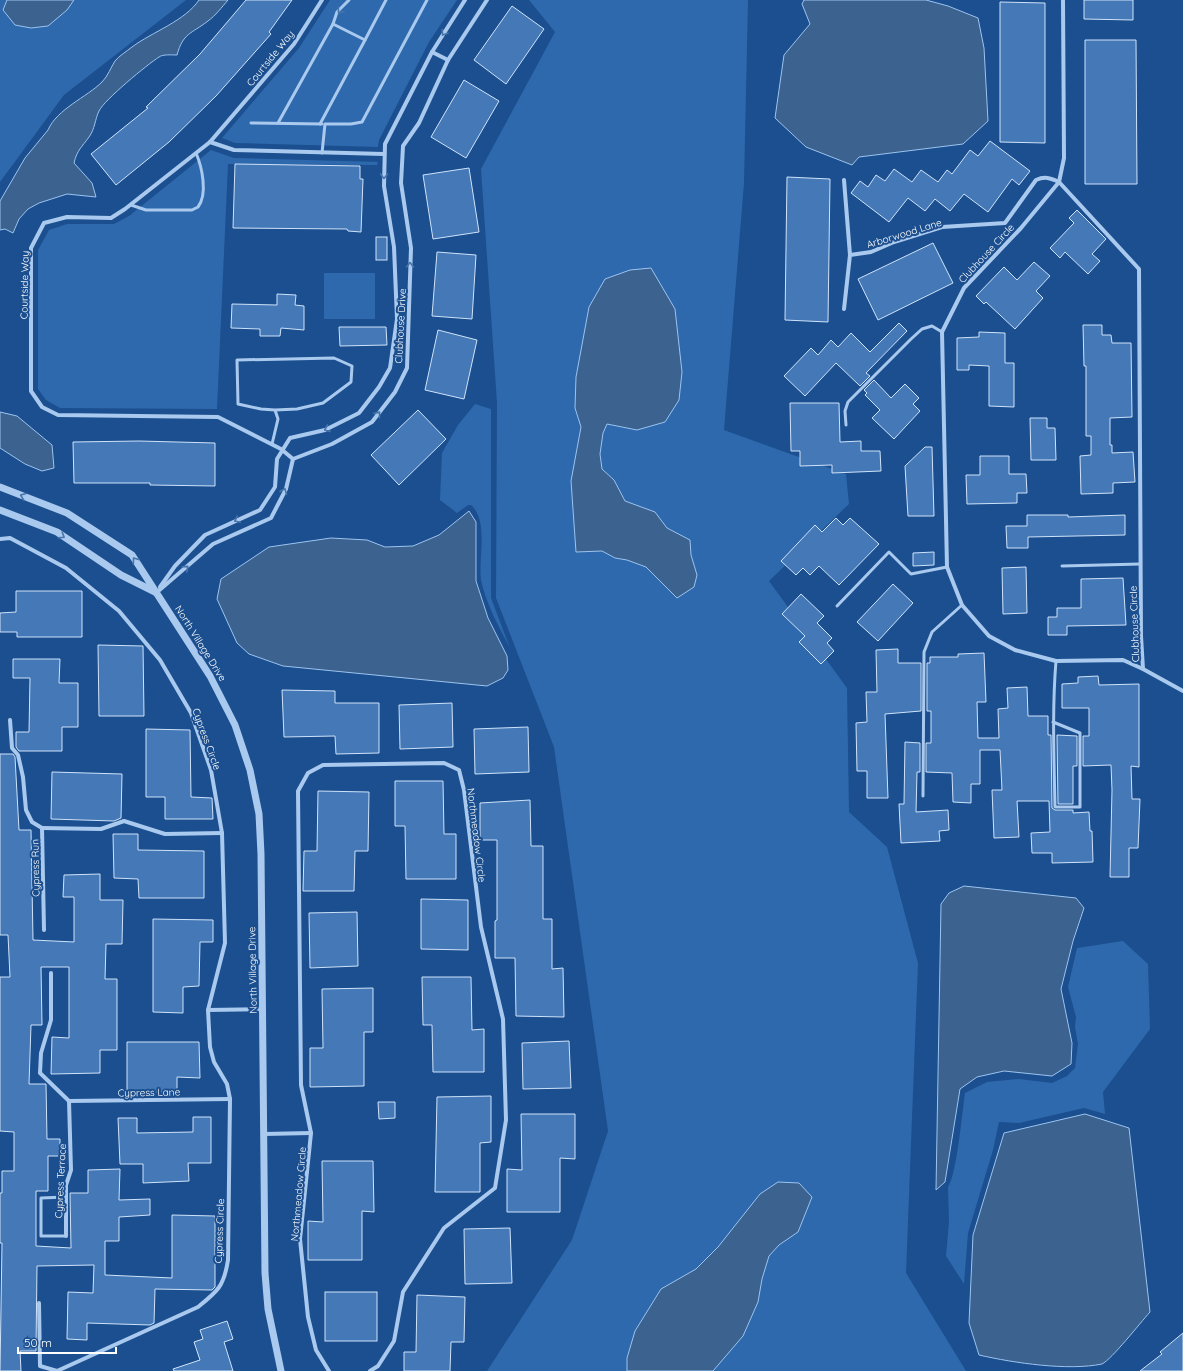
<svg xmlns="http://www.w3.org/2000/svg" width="1183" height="1371" viewBox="0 0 1183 1371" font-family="Quicksand,sans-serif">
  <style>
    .green { fill: #2e69ad }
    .water { fill: #3c6290; stroke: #9cc4f0 }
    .building { fill: #4478b7; stroke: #cfe3fa }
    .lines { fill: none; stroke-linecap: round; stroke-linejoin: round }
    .service { stroke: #a9c9ee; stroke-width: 3 }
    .minor { stroke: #a9c9ee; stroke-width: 4 }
    .tertiary { stroke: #a9c9ee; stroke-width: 7 }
    .oneway { stroke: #4674ac }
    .labels { text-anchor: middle; stroke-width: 4; stroke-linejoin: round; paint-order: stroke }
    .street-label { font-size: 10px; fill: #fff; stroke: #1b4f8f }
  </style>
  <rect width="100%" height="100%" fill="#1b4f8f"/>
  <g class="green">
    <polygon points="0,0 186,0 64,95 0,182"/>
    <polygon points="330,0 457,0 429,42 379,140 378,147 235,143 222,138 299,48"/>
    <polygon points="529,0 748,0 744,183 724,430 846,474 849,504 769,581 847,688 849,812 887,847 918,963 906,1273 966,1371 487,1371 572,1240 608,1131 554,747 496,598 497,403 481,169 555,32"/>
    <polygon points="211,150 234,158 378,162 377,165 228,164 217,409 60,408 46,400 38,389 38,250 49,230 67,224 114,224 129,216"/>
    <rect x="324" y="273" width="51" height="46"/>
    <path d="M 475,404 L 491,409 L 491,598 L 510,648 C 499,627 486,604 481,580 C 478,558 489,521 471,505 L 468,505 L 457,513 L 440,500 L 442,453 L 458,425 Z"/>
    <path d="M 1123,941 L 1148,964 L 1150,1029 L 1103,1092 L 1105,1114 L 1084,1108 L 1019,1123 L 999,1122 L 993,1150 L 968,1233 L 964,1284 L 946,1256 L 949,1222 L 948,1187 C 957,1173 962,1113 965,1093 L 987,1082 L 1019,1079 L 1052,1083 L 1067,1076 L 1075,1068 L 1078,1044 L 1075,1027 L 1076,1017 L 1068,987 L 1077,948 Z"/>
  </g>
  <g class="water">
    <polygon points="7,0 74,0 67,10 48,26 31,28 15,25 3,10"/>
    <path d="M 199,0 L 228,0 C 222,7 215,16 208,21 C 191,34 183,33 177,55 C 172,55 163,54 159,57 C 148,64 104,100 99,111 C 95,119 95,129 89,137 C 82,147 77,150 74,163 L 92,183 L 96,197 L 67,194 L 39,203 L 28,209 L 19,219 L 13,233 L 5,229 L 0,230 L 0,201 L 25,158 L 48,130 C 57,109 87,97 102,82 C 108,76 111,67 115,61 C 119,56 127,51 132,47 C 152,32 185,21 199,0 Z"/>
    <polygon points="804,0 926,0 948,6 978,18 984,48 988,121 963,144 859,157 852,165 806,147 775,118 784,55 810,24 802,4"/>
    <polygon points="651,268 675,309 682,372 679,400 665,422 637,430 607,424 603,433 600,454 602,469 614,480 625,501 655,512 667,528 690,540 691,555 697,575 694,587 677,598 646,567 627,560 615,558 602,551 576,552 571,481 581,427 575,408 576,377 589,307 605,279 630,270"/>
    <polygon points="0,412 17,416 52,445 54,468 42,471 25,464 0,448"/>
    <polygon points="469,511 476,522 476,581 488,618 507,656 508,670 503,678 487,686 283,666 249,654 237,643 217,599 221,579 269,547 331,538 367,540 385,547 413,546 439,535"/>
    <polygon points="964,886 1076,898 1084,908 1073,941 1061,989 1072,1043 1071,1064 1052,1076 1004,1071 977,1077 960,1089 945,1182 936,1190 941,904 949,893"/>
    <path d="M 1085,1114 L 1129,1128 L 1150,1312 C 1140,1323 1112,1359 1102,1364 C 1068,1371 1014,1363 979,1355 L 969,1323 L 973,1235 L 1004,1133 Z"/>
    <polygon points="778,1182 799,1183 812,1197 798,1232 779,1245 769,1256 762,1279 758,1302 743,1336 713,1371 627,1371 627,1358 635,1331 661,1289 696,1269 718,1247 760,1194"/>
  </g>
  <g class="building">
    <polygon points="246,0 292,0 269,32 271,34 216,96 169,142 116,185 91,154 148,108 146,107 200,54"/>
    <polygon points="1084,0 1133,0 1133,20 1084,19"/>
    <polygon points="1000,2 1045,3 1045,143 1000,142"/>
    <polygon points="512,6 544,29 506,84 474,60"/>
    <polygon points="1085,40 1136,40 1137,184 1085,184"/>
    <polygon points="464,80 499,101 466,158 431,137"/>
    <polygon points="990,141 1030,171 1019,185 1012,179 988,212 964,194 950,211 935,199 925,211 908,198 889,222 851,193 860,181 868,187 876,175 885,181 894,169 912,182 921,170 938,182 947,170 952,174 970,150 978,156"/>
    <polygon points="235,164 360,166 360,179 363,179 361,232 348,231 347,229 233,228"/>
    <polygon points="469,168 479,232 433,239 423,175"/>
    <polygon points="787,177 830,179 828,322 785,320"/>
    <polygon points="1077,210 1106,239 1092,254 1100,261 1088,274 1065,252 1060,258 1050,248 1074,223 1069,218"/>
    <rect x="376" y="237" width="11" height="23"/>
    <polygon points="933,243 953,283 878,320 858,279"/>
    <polygon points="437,252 476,255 472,319 432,316"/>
    <polygon points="1034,262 1050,276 1036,291 1043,298 1015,329 986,302 984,304 976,296 1004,267 1017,280"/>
    <polygon points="277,294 296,295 295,305 304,306 304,330 281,328 280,336 260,336 260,329 231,328 232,304 277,305"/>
    <polygon points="899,323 907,331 866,373 870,376 860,386 836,363 805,396 784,376 811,348 818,355 831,340 838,347 851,333 870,352"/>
    <polygon points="1083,325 1102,325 1102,335 1111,335 1112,343 1131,343 1132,417 1110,418 1110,445 1112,445 1112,453 1133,452 1135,482 1113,483 1113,493 1081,494 1080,456 1091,455 1091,436 1086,436 1086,366 1084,366"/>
    <polygon points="339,327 386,327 387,345 340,346"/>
    <polygon points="438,330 477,340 464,399 425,390"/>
    <polygon points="979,332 1005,333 1005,363 1014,363 1014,407 989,406 989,366 969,365 969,370 957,370 957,338 979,337"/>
    <polygon points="874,380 891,398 905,384 919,398 913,404 920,411 894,439 872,418 880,410 865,395 867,393 864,390"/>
    <polygon points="790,403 839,403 840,442 861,441 861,451 880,451 881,471 832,473 832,465 800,466 800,451 791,451"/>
    <polygon points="418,410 446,439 399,485 371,455"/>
    <polygon points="1030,418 1047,418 1047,428 1055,428 1056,460 1031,460"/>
    <polygon points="139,441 215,443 215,486 150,485 150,483 74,483 73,442"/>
    <polygon points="925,447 932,447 934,516 908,516 905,466"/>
    <polygon points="980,456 1009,456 1009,474 1026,474 1027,493 1017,493 1017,503 967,504 966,475 980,475"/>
    <polygon points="1027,515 1068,515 1068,517 1125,515 1125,535 1028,537 1028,548 1007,548 1006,526 1027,526"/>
    <polygon points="836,518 843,525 850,518 879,544 839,585 819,566 810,575 803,568 796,575 781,561 815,525 822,532"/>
    <polygon points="934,552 934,565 913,566 913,553"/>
    <polygon points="1026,567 1027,613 1003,614 1002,568"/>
    <polygon points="1123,578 1126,625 1067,626 1067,635 1048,635 1048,617 1057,617 1057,608 1081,608 1081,579"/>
    <polygon points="893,584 913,603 878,641 857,622"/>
    <polygon points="16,591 82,591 82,637 17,637 17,632 0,632 0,613 16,612"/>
    <polygon points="801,594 824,616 817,623 832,638 827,643 834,651 821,664 799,642 805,636 782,614"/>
    <polygon points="98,645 143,646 144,716 99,716"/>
    <polygon points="898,649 898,663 921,663 921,711 885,714 888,798 867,798 867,771 857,771 856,723 867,722 866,692 877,692 876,650"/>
    <polygon points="984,653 986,702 977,702 978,738 999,738 998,709 1008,708 1007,688 1027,687 1028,716 1048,716 1048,735 1051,735 1052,808 1055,810 1073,810 1073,813 1089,812 1090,831 1092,831 1093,862 1052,863 1052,853 1032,853 1031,833 1050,832 1049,801 1017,801 1019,837 994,838 992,790 1002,790 1000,750 980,750 980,784 971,784 971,803 953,802 952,773 926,772 926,743 931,743 931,711 927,711 927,663 930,663 930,657 958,657 958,654"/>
    <polygon points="13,659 60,659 59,683 78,683 78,727 62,727 62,751 19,751 16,747 16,732 29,732 30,678 13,678"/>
    <polygon points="1098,676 1099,685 1139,684 1139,767 1131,766 1132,799 1140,799 1138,848 1129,848 1129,877 1110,877 1112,790 1111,765 1083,766 1083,736 1089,736 1089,708 1062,708 1062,684 1078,683 1078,677"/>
    <polygon points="282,690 335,691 335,703 379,703 379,753 336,754 335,736 284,737"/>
    <polygon points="452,703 453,747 400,749 399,705"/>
    <polygon points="528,727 529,772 475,774 474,729"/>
    <polygon points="146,729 190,730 191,797 212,798 213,819 165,819 165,797 146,797"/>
    <polygon points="1057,735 1077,736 1077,766 1073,766 1073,804 1058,804"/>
    <polygon points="905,742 920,743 920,772 917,772 916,812 948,810 949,830 939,831 940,841 901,843 899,804 904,804"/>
    <polygon points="0,754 13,754 15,757 19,830 31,830 33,940 74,942 74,897 63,897 64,875 100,874 100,900 123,900 122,944 106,944 105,979 117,979 117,1050 100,1050 100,1073 51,1074 52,1037 69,1038 69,967 41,967 42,1025 31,1025 29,1084 46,1084 47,1139 60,1139 60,1156 48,1156 48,1191 36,1191 36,1246 71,1248 70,1193 88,1193 88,1170 120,1169 119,1200 150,1199 150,1215 119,1217 119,1241 105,1241 105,1275 172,1278 172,1215 215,1216 215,1287 212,1290 155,1289 154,1323 150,1325 87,1323 87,1340 67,1339 68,1292 93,1293 94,1265 37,1266 36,1351 20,1351 21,1371 0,1371 2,1243 0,1243 0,1193 2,1193 2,1171 14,1171 14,1132 0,1131 0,977 10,977 8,935 0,935"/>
    <polygon points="52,772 122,774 121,818 114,821 51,819"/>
    <polygon points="395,781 443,781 444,834 456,834 456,879 406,879 405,826 395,826"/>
    <polygon points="318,791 369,792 368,851 355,851 354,891 303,891 304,851 317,851"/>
    <polygon points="530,800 531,846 543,846 543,919 552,919 552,969 563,968 564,1017 516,1016 515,958 495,958 495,921 497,920 497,840 480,840 480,803"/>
    <polygon points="113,834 138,834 138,850 204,851 204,898 139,898 138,879 114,878"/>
    <polygon points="421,899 468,900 468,950 421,949"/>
    <polygon points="357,912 358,966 310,968 309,913"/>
    <polygon points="153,919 213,920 213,942 200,942 199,986 183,987 183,1013 153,1012"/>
    <polygon points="422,977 471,977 472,1030 484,1029 484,1072 433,1072 432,1025 423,1025"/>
    <polygon points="373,988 373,1032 364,1032 364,1086 310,1087 310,1048 323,1048 322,989"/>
    <polygon points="569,1041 571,1088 523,1089 522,1043"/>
    <polygon points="127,1042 199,1042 200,1078 177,1077 177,1092 127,1092"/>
    <polygon points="491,1096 491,1142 480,1143 480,1192 435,1192 437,1097"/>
    <polygon points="378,1102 395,1102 395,1118 379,1119"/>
    <polygon points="521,1114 575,1114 575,1159 560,1158 560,1212 507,1212 507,1169 522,1170"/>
    <polygon points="193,1117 211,1117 211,1163 188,1163 189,1181 143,1183 143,1164 120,1164 118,1118 137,1118 137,1133 193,1132"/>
    <polygon points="322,1161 373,1161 374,1212 362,1211 362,1260 308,1260 308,1221 323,1222"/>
    <polygon points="510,1228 512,1283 465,1284 464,1229"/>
    <rect x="325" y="1292" width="52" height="49"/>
    <polygon points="417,1295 465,1297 464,1342 451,1342 450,1371 404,1371 404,1352 416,1352"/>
    <polygon points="227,1321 233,1339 224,1342 233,1371 174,1371 173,1369 200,1360 194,1342 203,1339 200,1330"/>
    <polygon points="1183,1333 1183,1371 1140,1371 1162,1354 1160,1352"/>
  </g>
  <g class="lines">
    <g class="service">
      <polyline points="333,24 337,12 349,0"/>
      <polyline points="365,40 386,0"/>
      <polyline points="251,123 322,124"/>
      <polyline points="278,123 333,24 365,40 320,124"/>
      <polyline points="322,153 325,124 351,124 362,122 427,0"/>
      <path d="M 131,205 L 146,210 L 192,210 L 198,207 C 208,194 202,167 196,153"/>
      <polyline points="846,425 845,411 848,402 911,339 922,329 932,326 942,332"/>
      <polyline points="272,444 278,419 275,410 261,409 238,404 237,360 334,358 352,366 351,382 323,403 297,409 275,410"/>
      <polyline points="1062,566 1140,564"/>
      <polyline points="837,606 889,552 911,574 947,567"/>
      <path d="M 1053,722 L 1080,733 L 1080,807 L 1055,807 C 1054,758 1052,709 1056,661"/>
      <polyline points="923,796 924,652 932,632 962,605"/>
      <polyline points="66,1236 41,1236 41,1198 66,1197"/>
    </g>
    <g class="minor">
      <polyline points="1063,0 1064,158 1059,182 1021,228 964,288 942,332 947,567 962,605 989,636 1015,650 1056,661 1123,660 1143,669 1183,691"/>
      <polyline points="432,52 448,60"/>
      <polyline points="210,142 234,150 384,154"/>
      <polyline points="844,180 850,255"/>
      <path d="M 844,309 L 850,255 L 871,252 L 894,242 L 942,227 L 1005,223 L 1036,180 C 1045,176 1050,178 1059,182 L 1139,269 L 1141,636 L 1143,669"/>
      <polyline points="293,459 281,449 218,417 58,415 42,407 31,391 31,248 44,223 67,217 111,218 125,209 210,142 294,44 322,0"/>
      <path d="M 0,539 L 10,538 L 66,568 L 119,611 L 160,660 L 191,713 L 211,770 L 222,833 L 225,943 L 208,1010 L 210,1047 L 214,1062 L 227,1084 L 230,1099 L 228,1260 C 224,1286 218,1291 198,1307 L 57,1371 L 40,1366 L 39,1303"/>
      <polyline points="160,587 175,566 205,535 260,510 275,487 277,459 290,438 325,430 359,413 379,387 390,368 397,319 394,247 384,186 385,144 432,52 465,0"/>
      <polyline points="156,593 213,544 271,518 286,489 293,459 332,444 372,422 395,392 407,368 411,248 401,183 403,146 419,123 448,60 487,0"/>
      <polyline points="10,720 12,748 18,755 23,777 26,810 32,822 42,828 44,930"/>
      <polyline points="42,828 101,829 124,821 165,834 222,833"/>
      <polyline points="51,973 51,1020 41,1053 40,1073 69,1101 71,1170 66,1185 66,1236"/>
      <polyline points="208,1010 263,1009"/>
      <polyline points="69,1101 230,1099"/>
      <polyline points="264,1134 311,1133"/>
      <polyline points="329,1371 316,1350 308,1317 300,1239 311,1133 301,1085 298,791 308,773 323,765 444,763 459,770 464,790 481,927 503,1019 506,1120 495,1188 444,1228 403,1292 394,1341 378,1366 370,1371"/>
    </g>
    <g class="tertiary">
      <polyline points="0,487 67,513 132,555 210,676 235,725 250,770 259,814 261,854 265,1273 268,1309 281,1371"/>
      <polyline points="0,510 57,532 121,575 155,592"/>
    </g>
  </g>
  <defs><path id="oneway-chevron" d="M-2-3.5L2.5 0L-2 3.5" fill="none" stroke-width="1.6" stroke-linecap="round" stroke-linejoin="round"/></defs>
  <g class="oneway">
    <use href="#oneway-chevron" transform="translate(340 11) rotate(126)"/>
    <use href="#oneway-chevron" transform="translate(444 33) rotate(122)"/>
    <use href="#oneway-chevron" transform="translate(384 176) rotate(91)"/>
    <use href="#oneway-chevron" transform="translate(410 265) rotate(-89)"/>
    <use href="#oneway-chevron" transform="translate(378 414) rotate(-51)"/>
    <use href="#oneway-chevron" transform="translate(327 429) rotate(157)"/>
    <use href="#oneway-chevron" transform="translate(284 491) rotate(-68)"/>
    <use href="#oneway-chevron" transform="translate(23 496) rotate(-159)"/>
    <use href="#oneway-chevron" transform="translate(237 520) rotate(155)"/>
    <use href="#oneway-chevron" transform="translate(62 536) rotate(32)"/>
    <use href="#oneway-chevron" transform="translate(135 560) rotate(-126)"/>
    <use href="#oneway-chevron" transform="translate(186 568) rotate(-42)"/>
  </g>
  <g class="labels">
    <g class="street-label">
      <text transform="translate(270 58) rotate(-51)" y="4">Courtside Way</text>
      <text transform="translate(904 233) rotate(-17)" y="4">Arborwood Lane</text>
      <text transform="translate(986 253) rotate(-47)" y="4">Clubhouse Circle</text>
      <text transform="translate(24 285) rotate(-89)" y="4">Courtside Way</text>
      <text transform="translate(400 326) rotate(-87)" y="4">Clubhouse Drive</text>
      <text transform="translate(1134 624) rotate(-92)" y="4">Clubhouse Circle</text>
      <text transform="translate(201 643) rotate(58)" y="4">North Village Drive</text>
      <text transform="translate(207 739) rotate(70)" y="4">Cypress Circle</text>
      <text transform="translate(477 835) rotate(83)" y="4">Northmeadow Circle</text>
      <text transform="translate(35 868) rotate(-91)" y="4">Cypress Run</text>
      <text transform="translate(252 970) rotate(-91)" y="4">North Village Drive</text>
      <text transform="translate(149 1092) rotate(-1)" y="4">Cypress Lane</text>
      <text transform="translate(60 1181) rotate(-87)" y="4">Cypress Terrace</text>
      <text transform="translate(298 1194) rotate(-85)" y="4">Northmeadow Circle</text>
      <text transform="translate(219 1231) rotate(-88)" y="4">Cypress Circle</text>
    </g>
  </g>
  <path d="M18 1347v6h98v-6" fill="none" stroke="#ffffff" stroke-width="2"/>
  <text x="24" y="1347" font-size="12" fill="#ffffff" stroke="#1b4f8f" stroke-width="3" paint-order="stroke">50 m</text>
</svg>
